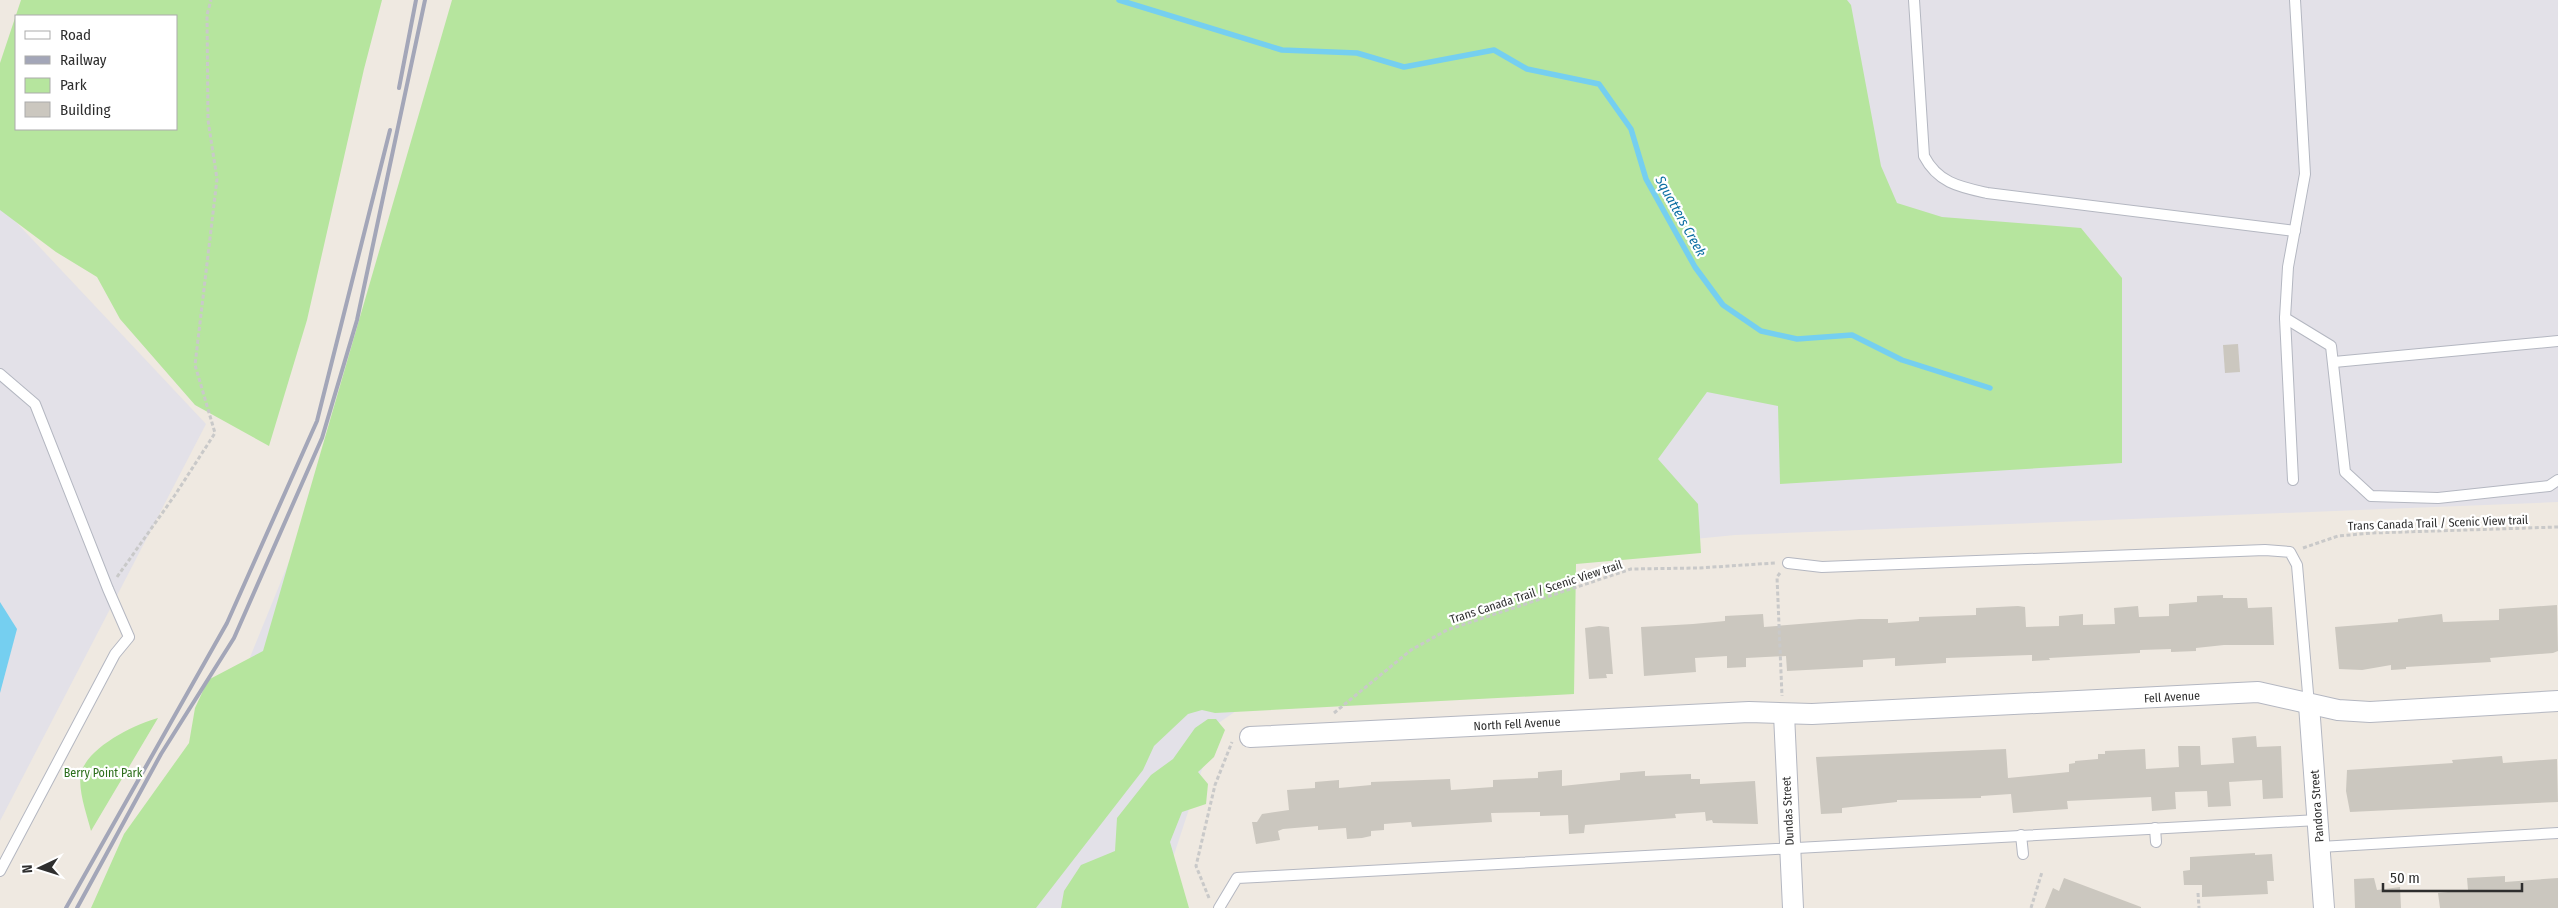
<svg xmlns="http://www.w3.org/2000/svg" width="2558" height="908" viewBox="0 0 2558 908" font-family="'Fira Sans Condensed',sans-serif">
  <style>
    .industrial { fill: #e3e1e8 }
    .green { fill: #b6e59e; fill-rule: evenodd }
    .water { fill: #75cff0 }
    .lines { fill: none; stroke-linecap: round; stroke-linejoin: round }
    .stream { stroke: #75cff0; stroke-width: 5.5 }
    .building { fill: #cbc7bf }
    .lane-casing { stroke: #b4b7c1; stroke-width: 12 }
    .street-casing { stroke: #b4b7c1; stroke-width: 22 }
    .path { stroke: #c9c9c9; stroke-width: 3; stroke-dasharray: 4 2.5; stroke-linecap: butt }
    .lane { stroke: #fff; stroke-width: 10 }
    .street { stroke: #fff; stroke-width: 20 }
    .rail { stroke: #a3a6b8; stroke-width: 4 }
    .labels { text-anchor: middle; stroke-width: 4.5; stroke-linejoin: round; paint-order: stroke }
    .street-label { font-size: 12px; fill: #2e2e2e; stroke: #fff }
    .park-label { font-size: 12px; fill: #2c6e1b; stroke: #fff }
    .water-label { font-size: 14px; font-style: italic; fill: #0d6fa3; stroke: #fff }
  </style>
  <rect width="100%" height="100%" fill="#efe9e1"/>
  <g class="industrial">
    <polygon points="455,0 2558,0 2558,502 1735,535 1542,554 1351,633 1217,724 1167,876 1168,908 111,908 244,672 374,353"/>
    <polygon points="0,205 206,424 0,821"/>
  </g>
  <g class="green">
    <path d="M 21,0 L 382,0 L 364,69 L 307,320 L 269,446 L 195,405 L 120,319 L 97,277 L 56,252 L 0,210 L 0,63 ZM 16,16 L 176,16 L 176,129 L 16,129 Z"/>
    <polygon points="452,0 1847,0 1851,5 1881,166 1897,203 1942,217 2081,228 2122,278 2122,463 1780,484 1778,406 1707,392 1658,459 1698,504 1701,553 1576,564 1574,694 1215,713 1202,710 1188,714 1154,746 1143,770 1036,908 91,908 124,834 189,743 195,708 208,680 263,651"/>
    <path d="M 158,718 L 91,831 C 87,815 76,786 82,770 C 91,746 135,724 158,718 Z"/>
    <polygon points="1208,719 1216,719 1225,730 1214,757 1198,772 1208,784 1206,804 1182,812 1170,842 1189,908 1061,908 1064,891 1081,865 1115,851 1117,818 1151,775 1173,759 1195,728"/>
  </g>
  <polygon class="water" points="0,602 17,629 0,693"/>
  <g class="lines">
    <polyline class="stream" points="1119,0 1282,50 1357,53 1404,67 1494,50 1527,69 1599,84 1631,129 1646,179 1695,267 1723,305 1761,331 1797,339 1852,335 1902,360 1990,388"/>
  </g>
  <g class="building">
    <polygon points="2238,344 2240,372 2225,373 2223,345"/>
    <polygon points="2223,595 2223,598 2247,598 2248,608 2272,607 2274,645 2224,645 2196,648 2196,651 2171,652 2171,649 2140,650 2140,653 2049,658 2050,660 2032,661 2032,655 2030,655 1946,658 1946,663 1895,666 1895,658 1863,660 1863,667 1787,671 1786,656 1746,658 1746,667 1727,668 1727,656 1695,658 1696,672 1644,676 1641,627 1693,624 1725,621 1725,616 1763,614 1764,627 1860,619 1888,619 1888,623 1919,621 1919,617 1976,615 1976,608 2018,606 2025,607 2026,627 2059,626 2059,616 2083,614 2083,625 2115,624 2114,608 2138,606 2139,617 2169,616 2169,604 2197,602 2197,596"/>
    <polygon points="2557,605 2558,651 2553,653 2490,658 2491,662 2406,667 2406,669 2391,670 2391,665 2362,670 2339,669 2335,627 2398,622 2398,619 2442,614 2443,622 2499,620 2499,609"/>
    <polygon points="1599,626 1609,627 1613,674 1606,674 1607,678 1589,679 1585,628"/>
    <polygon points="2256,736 2257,747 2281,746 2283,798 2263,799 2262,780 2229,782 2231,806 2208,807 2207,791 2175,792 2176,809 2152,811 2151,797 2067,801 2068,809 2013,813 2011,794 1981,796 1981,798 1897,800 1897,802 1842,808 1842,813 1821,814 1816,757 2006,749 2008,778 2069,772 2069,764 2075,763 2075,761 2098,759 2098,754 2105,754 2105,751 2145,749 2146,769 2179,767 2178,746 2200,746 2201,765 2234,763 2232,738"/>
    <polygon points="2502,756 2503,763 2557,759 2558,802 2350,812 2346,791 2347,770 2453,763 2452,760"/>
    <polygon points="1562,770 1562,786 1620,780 1620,773 1645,771 1645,776 1691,774 1691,779 1700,779 1700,784 1755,781 1758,824 1713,823 1712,820 1706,821 1705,812 1675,814 1676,818 1585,825 1584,833 1569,834 1568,815 1540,816 1540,812 1491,813 1492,822 1412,827 1411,822 1384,824 1384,830 1371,831 1371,836 1362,838 1347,839 1346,828 1318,830 1318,826 1283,829 1278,831 1280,840 1256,844 1252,822 1257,822 1262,814 1289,810 1287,790 1315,788 1315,782 1339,780 1339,788 1371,785 1371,782 1450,779 1451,790 1493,787 1493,780 1538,778 1538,772"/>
    <polygon points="2255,853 2255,855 2272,854 2274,881 2267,881 2268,894 2202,897 2202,885 2184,885 2183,871 2190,870 2190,857"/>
    <polygon points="2505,876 2505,882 2558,878 2558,908 2440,908 2438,893 2468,890 2467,878"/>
    <polygon points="2064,878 2141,907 2141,908 2045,908 2053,888 2059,891"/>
    <polygon points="2374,878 2377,890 2400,887 2401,908 2355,908 2354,879"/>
  </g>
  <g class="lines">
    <g class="lane-casing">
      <g id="lane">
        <path d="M 1914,0 L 1924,156 C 1938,183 1960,187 1987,193 L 2295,231"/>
        <polyline points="2285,318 2331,346 2345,472 2371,496 2438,498 2549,486 2558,480"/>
        <polyline points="2334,362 2558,341"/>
        <polyline points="0,374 35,404 108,589 129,637 115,654 0,871"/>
        <polyline points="2293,480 2285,318 2288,267 2305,174 2295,0"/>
        <polyline points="1788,563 1822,567 2265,550 2290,552 2297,565 2309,705"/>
        <polyline points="2155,828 2156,842"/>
        <polyline points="2021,835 2023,854"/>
        <polyline points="2320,847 2558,833"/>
        <polyline points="1219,908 1237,878 2318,820"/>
      </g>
    </g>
    <g class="street-casing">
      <g id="street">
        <polyline points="2309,705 2324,908"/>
        <polyline points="1784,714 1793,908"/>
        <polyline points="1250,737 1749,712 1812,714 2258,692 2338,710 2370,712 2558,701"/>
      </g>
    </g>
    <g class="path">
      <polyline points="2303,548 2338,536 2372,533 2558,527"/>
      <polyline points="1780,573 1777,577 1782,696"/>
      <polyline points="117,577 175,495 215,433 195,365 217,179 208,120 207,15 211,0"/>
      <polyline points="1334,713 1411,650 1447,630 1631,569 1698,568 1775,563"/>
      <polyline points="2198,893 2199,908"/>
      <polyline points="1209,898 1196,866 1215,785 1232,742"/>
      <polyline points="2031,908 2042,872"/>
    </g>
    <use href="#lane" class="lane"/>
    <use href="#street" class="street"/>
    <g class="rail">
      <polyline points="399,88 416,0"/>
      <polyline points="66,908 227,623 317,421 390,130"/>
      <polyline points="77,908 161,754 234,638 322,438 357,320 425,0"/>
    </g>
  </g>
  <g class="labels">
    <g class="street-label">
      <text transform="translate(2438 523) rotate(-2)" y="4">Trans Canada Trail / Scenic View trail</text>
      <text transform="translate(1536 592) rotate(-18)" y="4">Trans Canada Trail / Scenic View trail</text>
      <text transform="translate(2172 697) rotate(-3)" y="4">Fell Avenue</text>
      <text transform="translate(1517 724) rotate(-3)" y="4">North Fell Avenue</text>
      <text transform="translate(2317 806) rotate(-94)" y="4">Pandora Street</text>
      <text transform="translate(1788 811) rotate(-93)" y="4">Dundas Street</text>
    </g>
    <g class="park-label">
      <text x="103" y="777">Berry Point Park</text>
    </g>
    <g class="water-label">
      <text transform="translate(1681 216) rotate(61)" y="5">Squatters Creek</text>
    </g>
  </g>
  <rect x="15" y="15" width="162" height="115" fill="#ffffff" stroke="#ababab"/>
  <rect x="25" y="31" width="25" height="8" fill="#ffffff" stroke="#ababab"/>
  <text x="60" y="40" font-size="15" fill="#2e2e2e">Road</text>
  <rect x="25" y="56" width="25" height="8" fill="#a3a6b8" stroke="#ababab"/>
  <text x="60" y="65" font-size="15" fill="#2e2e2e">Railway</text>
  <rect x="25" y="78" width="25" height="15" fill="#b6e59e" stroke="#ababab"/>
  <text x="60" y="90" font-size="15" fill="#2e2e2e">Park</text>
  <rect x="25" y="102" width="25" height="15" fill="#cbc7bf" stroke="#ababab"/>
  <text x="60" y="115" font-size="15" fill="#2e2e2e">Building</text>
  <g transform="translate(40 868) rotate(266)" stroke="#ffffff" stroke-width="4" paint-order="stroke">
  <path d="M0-4L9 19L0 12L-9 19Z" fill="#2e2e2e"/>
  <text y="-8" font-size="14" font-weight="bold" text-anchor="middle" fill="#2e2e2e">N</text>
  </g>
  <path d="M2383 883v8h139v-8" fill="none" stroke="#2e2e2e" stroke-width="2.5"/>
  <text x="2390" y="883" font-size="15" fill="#2e2e2e" stroke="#ffffff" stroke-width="4" paint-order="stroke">50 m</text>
</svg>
